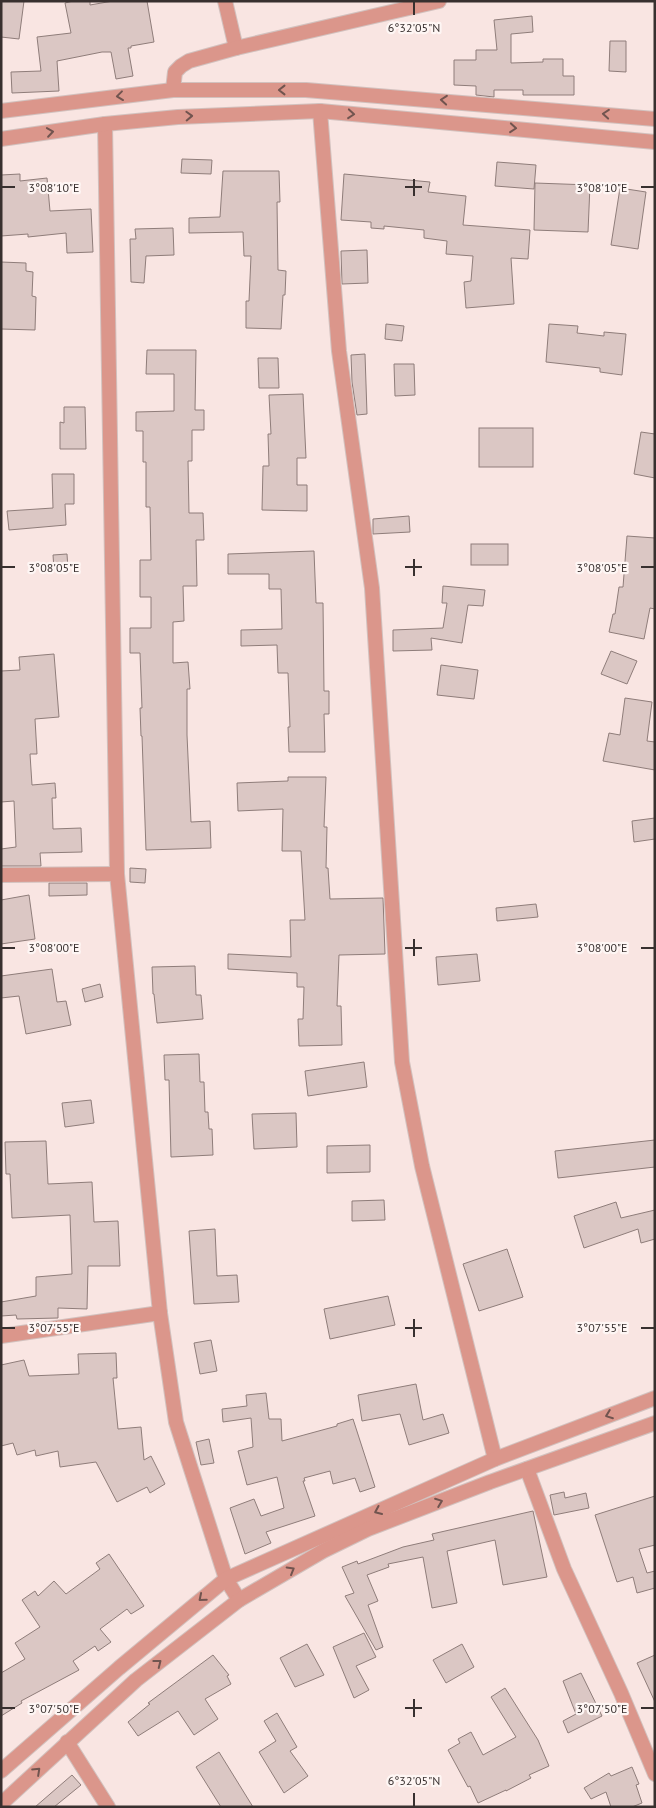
<svg xmlns="http://www.w3.org/2000/svg" width="656" height="1808" viewBox="0 0 656 1808" font-family="'PT Sans',sans-serif">
  <style>
    .building { fill: #dbc7c4; stroke: #8f7d7a }
    .lines { fill: none; stroke-linecap: round; stroke-linejoin: round }
    .minor-casing { stroke: #d2c1be; stroke-width: 16 }
    .tertiary-casing { stroke: #d2c1be; stroke-width: 16 }
    .minor { stroke: #db968b; stroke-width: 14 }
    .tertiary { stroke: #db968b; stroke-width: 14 }
    .oneway { stroke: #71544f }
    .ticks { fill: none; stroke: #38302f; stroke-width: 2 }
    .ticks-label { font-size: 12px; text-anchor: middle; fill: #38302f; stroke: #fef6f4; stroke-width: 4.5; stroke-linejoin: round; paint-order: stroke }
  </style>
  <rect width="100%" height="100%" fill="#f9e5e2"/>
  <g class="building">
    <polygon points="1,1 24,1 19,39 1,37"/>
    <polygon points="73,1 90,1 90,5 113,1 147,1 154,42 131,46 131,48 128,48 133,76 116,79 111,52 102,52 57,61 59,91 12,93 11,72 41,71 37,37 71,33 65,3"/>
    <polygon points="532,16 533,32 511,34 511,63 543,62 543,59 563,59 563,76 574,76 574,95 523,95 523,90 494,90 494,97 476,95 476,86 454,85 454,60 476,60 476,50 497,50 494,20"/>
    <polygon points="610,41 626,41 626,72 609,71"/>
    <polygon points="182,159 212,160 211,174 181,173"/>
    <polygon points="497,162 536,165 534,189 495,186"/>
    <polygon points="223,171 279,171 280,202 277,202 278,270 286,271 285,295 283,295 281,329 246,328 246,301 249,301 251,256 244,256 243,232 189,233 189,218 220,217"/>
    <polygon points="20,174 20,181 47,178 50,211 91,209 93,252 67,253 66,233 28,237 28,234 1,236 1,175"/>
    <polygon points="344,174 430,182 428,192 466,196 463,225 530,230 528,259 511,258 514,304 466,308 464,282 471,281 473,256 446,254 447,241 424,238 424,230 384,226 384,229 371,228 371,222 341,220"/>
    <polygon points="535,183 590,185 588,232 534,230"/>
    <polygon points="620,188 646,192 638,249 611,245"/>
    <polygon points="173,228 174,255 146,256 144,283 131,282 130,239 136,239 135,229"/>
    <polygon points="367,250 368,283 342,284 341,251"/>
    <polygon points="1,262 26,263 26,271 33,272 32,296 36,297 35,330 1,329"/>
    <polygon points="386,324 404,326 402,341 385,339"/>
    <polygon points="549,324 578,326 577,333 604,336 604,332 626,334 622,375 600,372 600,368 546,362"/>
    <polygon points="147,350 196,350 195,410 204,410 204,430 192,430 192,461 188,461 189,513 203,513 204,540 196,540 197,586 183,586 184,621 173,622 173,663 188,662 190,689 187,689 187,735 191,822 210,821 211,848 146,850 142,736 141,736 140,708 142,708 140,653 130,653 130,628 151,628 151,597 140,597 140,560 151,560 150,507 146,507 146,462 143,462 143,431 136,431 136,412 174,411 174,374 146,374"/>
    <polygon points="365,354 367,414 357,415 352,382 351,355"/>
    <polygon points="258,358 278,358 279,388 259,388"/>
    <polygon points="394,364 414,364 415,395 395,396"/>
    <polygon points="303,394 306,458 297,458 297,485 307,485 307,511 262,510 263,466 269,466 268,434 271,434 269,395"/>
    <polygon points="64,407 85,407 86,449 60,449 60,422 64,423"/>
    <rect x="479" y="428" width="54" height="39"/>
    <polygon points="641,432 655,434 655,478 634,474"/>
    <polygon points="52,474 74,474 74,504 65,504 66,525 9,530 7,511 53,508"/>
    <polygon points="409,516 410,532 373,534 373,519"/>
    <polygon points="627,536 655,538 655,609 650,608 644,639 609,632 613,614 615,614 619,587 623,587"/>
    <rect x="471" y="544" width="37" height="21"/>
    <polygon points="314,551 316,603 323,603 324,691 329,691 329,714 324,714 325,752 289,752 288,727 290,727 288,673 278,673 277,645 241,646 241,630 282,629 281,589 269,589 269,574 228,574 228,554"/>
    <polygon points="67,554 68,569 54,569 53,555"/>
    <polygon points="443,586 485,590 483,606 468,605 462,643 431,638 432,650 393,651 393,630 443,628 447,603 442,603"/>
    <polygon points="611,651 637,661 627,684 601,674"/>
    <polygon points="54,654 59,717 35,719 37,754 30,754 32,785 55,783 56,798 52,798 53,829 81,828 82,852 40,853 41,866 1,866 1,849 16,847 14,801 1,802 1,671 20,670 19,657"/>
    <polygon points="441,665 478,670 474,699 437,695"/>
    <polygon points="625,698 652,702 647,741 655,742 655,770 603,761 609,733 620,735"/>
    <polygon points="288,777 326,777 324,827 327,827 326,868 328,868 330,899 383,898 385,954 339,955 337,1006 341,1006 342,1045 299,1046 298,1019 303,1019 304,987 297,987 297,973 228,969 228,954 291,957 290,920 305,920 301,851 282,851 283,809 238,811 237,783 288,781"/>
    <polygon points="655,818 655,839 634,842 632,821"/>
    <polygon points="130,868 146,869 145,883 130,882"/>
    <polygon points="49,883 87,883 87,895 49,896"/>
    <polygon points="29,895 35,939 1,944 1,900"/>
    <polygon points="536,904 538,917 497,921 496,908"/>
    <polygon points="477,954 480,981 438,985 436,957"/>
    <polygon points="195,966 196,995 201,995 203,1019 157,1023 154,994 153,994 152,967"/>
    <polygon points="52,969 57,1002 66,1001 71,1025 26,1034 19,996 1,998 1,976"/>
    <polygon points="100,984 103,997 85,1002 82,989"/>
    <polygon points="199,1054 200,1082 204,1082 205,1112 208,1112 209,1129 212,1129 213,1155 171,1157 169,1080 165,1080 164,1055"/>
    <polygon points="364,1062 367,1087 308,1096 305,1071"/>
    <polygon points="91,1100 94,1123 65,1127 62,1103"/>
    <polygon points="296,1113 297,1147 254,1149 252,1114"/>
    <polygon points="655,1140 655,1167 558,1178 555,1151"/>
    <polygon points="46,1141 48,1184 92,1182 94,1222 118,1221 120,1266 88,1266 87,1309 58,1308 58,1318 17,1319 16,1315 1,1316 1,1302 36,1296 36,1277 72,1274 70,1215 12,1218 10,1174 6,1174 5,1142"/>
    <polygon points="370,1145 370,1172 327,1173 327,1146"/>
    <polygon points="384,1200 385,1220 352,1221 352,1201"/>
    <polygon points="616,1202 621,1218 655,1210 655,1239 641,1243 638,1229 584,1248 574,1216"/>
    <polygon points="215,1229 217,1276 237,1275 239,1302 194,1304 189,1231"/>
    <polygon points="507,1249 523,1297 479,1311 463,1264"/>
    <polygon points="388,1296 395,1325 330,1339 324,1309"/>
    <polygon points="211,1340 217,1371 200,1374 194,1343"/>
    <polygon points="116,1353 117,1378 113,1378 118,1429 141,1427 144,1460 151,1456 165,1484 150,1493 147,1487 117,1502 96,1462 60,1467 58,1451 36,1456 35,1450 17,1455 13,1443 1,1446 1,1365 24,1360 29,1376 79,1374 78,1354"/>
    <polygon points="416,1384 423,1420 443,1414 449,1433 409,1445 400,1414 362,1421 358,1395"/>
    <polygon points="266,1393 269,1419 281,1419 282,1441 337,1426 337,1424 353,1419 375,1487 360,1492 355,1478 333,1484 330,1471 304,1478 305,1481 303,1481 315,1516 266,1532 271,1543 245,1554 230,1508 254,1499 261,1516 284,1508 277,1477 247,1485 238,1451 253,1447 251,1418 223,1422 222,1409 247,1406 246,1395"/>
    <polygon points="209,1439 214,1463 201,1465 196,1442"/>
    <polygon points="564,1492 565,1498 586,1493 589,1508 554,1515 550,1495"/>
    <polygon points="655,1496 655,1545 639,1549 647,1573 655,1571 655,1588 637,1593 633,1577 617,1582 595,1515"/>
    <polygon points="533,1511 547,1577 503,1585 495,1540 447,1551 457,1603 432,1608 423,1557 388,1564 389,1567 367,1575 378,1601 368,1605 383,1647 376,1650 345,1596 354,1593 342,1567 357,1561 358,1564 403,1547 434,1540 432,1534"/>
    <polygon points="109,1554 144,1606 131,1614 127,1609 100,1629 111,1642 98,1651 95,1646 73,1661 79,1670 21,1701 22,1703 1,1716 1,1673 25,1659 15,1643 40,1627 22,1600 35,1591 38,1596 54,1581 66,1594 100,1569 96,1563"/>
    <polygon points="364,1633 376,1657 356,1666 369,1690 354,1698 333,1647"/>
    <polygon points="307,1644 324,1675 295,1687 280,1658"/>
    <polygon points="462,1644 474,1667 446,1683 433,1660"/>
    <polygon points="213,1655 229,1675 227,1676 231,1684 205,1699 218,1719 194,1735 178,1711 138,1736 128,1722 150,1704 148,1703"/>
    <polygon points="655,1655 655,1702 637,1663"/>
    <polygon points="581,1673 602,1716 568,1733 563,1721 576,1714 563,1681"/>
    <polygon points="505,1688 538,1740 549,1766 529,1775 531,1778 506,1791 506,1790 478,1803 470,1786 468,1787 448,1750 460,1743 458,1739 471,1732 483,1755 516,1737 491,1697"/>
    <polygon points="277,1713 297,1747 290,1751 308,1776 284,1793 259,1752 276,1741 264,1721"/>
    <polygon points="219,1752 253,1807 221,1807 196,1767"/>
    <polygon points="632,1767 639,1784 636,1785 642,1803 632,1807 611,1807 606,1792 591,1799 584,1788 609,1773 611,1776"/>
    <polygon points="72,1775 81,1785 54,1807 35,1807"/>
  </g>
  <g class="lines">
    <g class="minor-casing">
      <g id="minor">
        <polyline points="225,1 236,48"/>
        <polyline points="173,90 175,72 181,66 189,61 236,48 439,1"/>
        <polyline points="320,111 339,351 372,588 402,1062 422,1166 495,1459"/>
        <polyline points="105,124 117,874 160,1313 176,1422 226,1579 239,1600"/>
        <polyline points="1,875 117,874"/>
        <polyline points="1,1336 160,1313"/>
        <polyline points="527,1469 564,1569 621,1693 655,1774"/>
        <polyline points="67,1742 108,1807"/>
      </g>
    </g>
    <g class="tertiary-casing">
      <g id="tertiary">
        <polyline points="1,111 173,90 306,90 655,119"/>
        <polyline points="1,139 105,124 178,117 320,111 655,142"/>
        <polyline points="1,1771 119,1668 226,1579 495,1459 655,1398"/>
        <polyline points="1,1804 136,1680 239,1600 323,1551 368,1529 490,1482 655,1423"/>
      </g>
    </g>
    <use href="#minor" class="minor"/>
    <use href="#tertiary" class="tertiary"/>
  </g>
  <defs><path id="oneway-chevron" d="M-2-3.5L2.5 0L-2 3.5" fill="none" stroke-width="1.6" stroke-linecap="round" stroke-linejoin="round" transform="scale(1.25)"/></defs>
  <g class="oneway">
    <use href="#oneway-chevron" transform="translate(282 90) rotate(180)"/>
    <use href="#oneway-chevron" transform="translate(120 96) rotate(173)"/>
    <use href="#oneway-chevron" transform="translate(444 100) rotate(-175)"/>
    <use href="#oneway-chevron" transform="translate(351 114) rotate(5)"/>
    <use href="#oneway-chevron" transform="translate(606 114) rotate(-175)"/>
    <use href="#oneway-chevron" transform="translate(189 116) rotate(-2)"/>
    <use href="#oneway-chevron" transform="translate(513 128) rotate(5)"/>
    <use href="#oneway-chevron" transform="translate(50 132) rotate(-8)"/>
    <use href="#oneway-chevron" transform="translate(609 1415) rotate(159)"/>
    <use href="#oneway-chevron" transform="translate(439 1502) rotate(-21)"/>
    <use href="#oneway-chevron" transform="translate(378 1511) rotate(156)"/>
    <use href="#oneway-chevron" transform="translate(291 1570) rotate(-30)"/>
    <use href="#oneway-chevron" transform="translate(202 1598) rotate(140)"/>
    <use href="#oneway-chevron" transform="translate(158 1663) rotate(-38)"/>
    <use href="#oneway-chevron" transform="translate(37 1771) rotate(-43)"/>
  </g>
  <path class="ticks" d="M 414,2 L 414,15M 414,179 L 414,196M 2,187 L 15,187M 405,187 L 422,187M 641,187 L 654,187M 414,559 L 414,576M 2,567 L 15,567M 405,567 L 422,567M 641,567 L 654,567M 414,939 L 414,956M 2,948 L 15,948M 405,948 L 422,948M 641,948 L 654,948M 414,1319 L 414,1337M 2,1328 L 15,1328M 405,1328 L 422,1328M 641,1328 L 654,1328M 414,1699 L 414,1717M 2,1708 L 15,1708M 405,1708 L 422,1708M 641,1708 L 654,1708M 414,1793 L 414,1806"/>
  <g class="ticks-label">
    <text x="414" y="32">6°32'05"N</text>
    <text x="602" y="192">3°08'10"E</text>
    <text x="54" y="192">3°08'10"E</text>
    <text x="602" y="572">3°08'05"E</text>
    <text x="54" y="572">3°08'05"E</text>
    <text x="602" y="952">3°08'00"E</text>
    <text x="54" y="952">3°08'00"E</text>
    <text x="54" y="1332">3°07'55"E</text>
    <text x="602" y="1332">3°07'55"E</text>
    <text x="54" y="1713">3°07'50"E</text>
    <text x="602" y="1713">3°07'50"E</text>
    <text x="414" y="1785">6°32'05"N</text>
  </g>
  <rect width="656" height="1808" fill="none" stroke="#38302f" stroke-width="5"/>
</svg>
